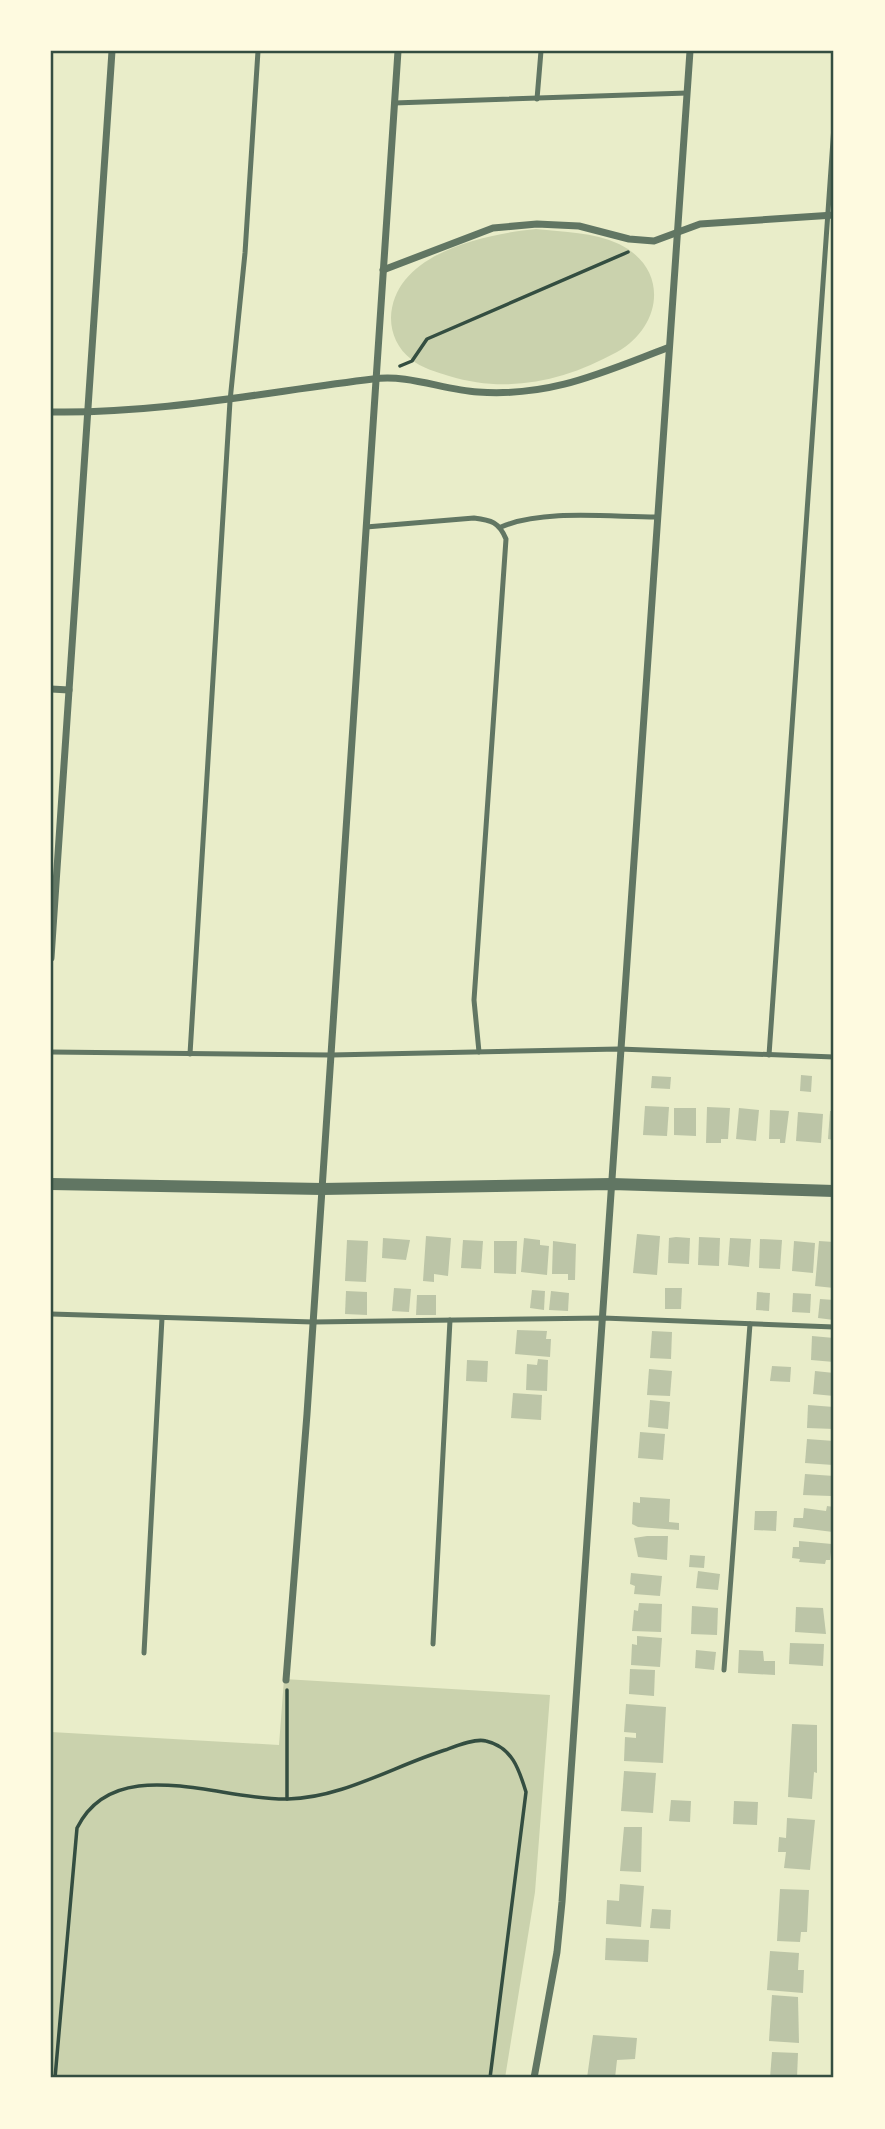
<svg xmlns="http://www.w3.org/2000/svg" width="885" height="2129" viewBox="0 0 885 2129" font-family="Raleway,sans-serif">
  <style>
    .green { fill: #cad2ad }
    .building { fill: #bcc5a7 }
    .lines { fill: none; stroke-linecap: round; stroke-linejoin: round }
    .path { stroke: #344e41; stroke-width: 3.5 }
    .service { stroke: #617663; stroke-width: 5 }
    .minor { stroke: #617663; stroke-width: 7 }
    .tertiary { stroke: #617663; stroke-width: 12 }
    .neatline { fill: none; stroke: #344e41; stroke-width: 2.5 }
  </style>
  <rect width="100%" height="100%" fill="#e9edc9"/>
  <g class="green">
    <path d="M 536,229 C 564,232 593,232 619,244 C 670,269 662,327 617,352 C 564,381 508,394 449,376 C 437,372 421,368 411,359 C 398,349 391,334 391,318 C 393,253 485,234 536,229 Z"/>
    <polygon points="284,1679 550,1695 535,1892 505,2078 51,2078 51,1732 279,1745"/>
  </g>
  <g class="building">
    <polygon points="801,1075 812,1076 811,1092 800,1091"/>
    <polygon points="652,1076 671,1077 670,1089 651,1088"/>
    <polygon points="645,1106 669,1107 667,1136 643,1135"/>
    <polygon points="707,1107 730,1108 728,1139 721,1139 721,1143 706,1143"/>
    <polygon points="674,1108 696,1108 696,1136 674,1135"/>
    <polygon points="739,1108 759,1110 756,1141 736,1139"/>
    <polygon points="770,1110 789,1111 785,1143 780,1143 780,1139 769,1139"/>
    <polygon points="830,1111 834,1111 834,1140 828,1139"/>
    <polygon points="798,1112 823,1114 821,1143 796,1141"/>
    <polygon points="637,1234 660,1236 657,1275 633,1273"/>
    <polygon points="426,1236 451,1238 448,1276 434,1274 434,1282 423,1281"/>
    <polygon points="676,1237 690,1238 689,1264 668,1263 669,1238"/>
    <polygon points="699,1237 720,1238 719,1266 698,1265"/>
    <polygon points="383,1238 410,1240 406,1260 382,1258"/>
    <polygon points="524,1238 540,1240 540,1245 549,1246 547,1275 521,1272"/>
    <polygon points="730,1238 751,1239 749,1267 728,1265"/>
    <polygon points="760,1239 782,1240 780,1269 759,1268"/>
    <polygon points="347,1240 368,1241 366,1282 345,1281"/>
    <polygon points="463,1240 483,1241 481,1269 461,1268"/>
    <polygon points="494,1241 517,1241 516,1274 494,1273"/>
    <polygon points="553,1241 576,1244 575,1280 568,1280 568,1274 552,1274"/>
    <polygon points="794,1241 815,1243 813,1273 792,1271"/>
    <polygon points="819,1241 834,1242 834,1288 815,1286"/>
    <polygon points="394,1288 411,1289 409,1312 392,1311"/>
    <polygon points="665,1288 682,1288 681,1309 665,1309"/>
    <polygon points="532,1290 545,1291 544,1310 530,1308"/>
    <polygon points="346,1291 367,1292 367,1315 345,1314"/>
    <polygon points="551,1291 569,1293 568,1311 549,1310"/>
    <polygon points="757,1292 770,1293 769,1311 756,1310"/>
    <polygon points="793,1293 811,1294 810,1313 792,1312"/>
    <polygon points="417,1295 436,1295 436,1315 416,1315"/>
    <polygon points="820,1299 834,1300 834,1320 818,1318"/>
    <polygon points="517,1330 547,1331 546,1339 551,1339 550,1357 515,1354"/>
    <polygon points="652,1331 672,1332 671,1359 650,1358"/>
    <polygon points="812,1336 834,1338 834,1362 811,1360"/>
    <polygon points="538,1359 548,1360 547,1391 526,1390 527,1364 537,1365"/>
    <polygon points="467,1360 488,1361 487,1382 466,1381"/>
    <polygon points="772,1366 791,1367 790,1382 770,1381"/>
    <polygon points="649,1369 672,1371 670,1396 647,1395"/>
    <polygon points="815,1371 834,1373 834,1396 813,1394"/>
    <polygon points="513,1393 542,1395 541,1420 511,1418"/>
    <polygon points="650,1400 670,1402 668,1429 648,1427"/>
    <polygon points="808,1405 834,1407 834,1429 807,1428"/>
    <polygon points="640,1432 665,1434 663,1460 638,1458"/>
    <polygon points="807,1439 834,1441 833,1465 805,1463"/>
    <polygon points="805,1474 834,1476 834,1493 831,1496 803,1495"/>
    <polygon points="640,1497 670,1499 669,1522 679,1523 679,1530 638,1527 632,1524 633,1502 640,1503"/>
    <polygon points="827,1506 834,1507 833,1532 793,1527 794,1518 803,1518 804,1508 826,1511"/>
    <polygon points="755,1511 777,1511 776,1531 754,1530"/>
    <polygon points="647,1536 668,1536 667,1560 638,1557 634,1538"/>
    <polygon points="799,1541 832,1544 830,1560 826,1560 825,1564 799,1562 800,1559 792,1558 793,1547 799,1547"/>
    <polygon points="690,1555 705,1556 704,1568 689,1567"/>
    <polygon points="698,1571 720,1574 718,1590 696,1588"/>
    <polygon points="631,1573 662,1576 660,1596 634,1594 635,1586 630,1584"/>
    <polygon points="639,1603 662,1604 661,1632 632,1631 634,1610 638,1611"/>
    <polygon points="692,1606 718,1608 717,1635 691,1634"/>
    <polygon points="796,1607 823,1608 826,1634 795,1632"/>
    <polygon points="637,1636 662,1638 660,1667 631,1665 632,1644 637,1645"/>
    <polygon points="790,1643 824,1644 823,1666 789,1664"/>
    <polygon points="696,1650 716,1652 714,1670 695,1668"/>
    <polygon points="739,1650 763,1651 764,1661 775,1661 775,1675 738,1673"/>
    <polygon points="630,1669 655,1670 654,1696 629,1694"/>
    <polygon points="626,1704 666,1707 663,1763 624,1761 625,1737 636,1738 636,1733 624,1732"/>
    <polygon points="792,1724 817,1725 817,1773 814,1772 812,1799 788,1797"/>
    <polygon points="624,1771 656,1773 653,1813 621,1811"/>
    <polygon points="671,1800 691,1801 690,1822 669,1821"/>
    <polygon points="734,1801 758,1802 757,1825 733,1824"/>
    <polygon points="787,1818 815,1820 810,1870 784,1868 786,1852 778,1852 779,1837 786,1838"/>
    <polygon points="624,1827 642,1827 641,1872 620,1871"/>
    <polygon points="620,1884 644,1886 641,1927 606,1924 607,1900 619,1901"/>
    <polygon points="780,1889 809,1890 807,1932 801,1932 800,1942 777,1941"/>
    <polygon points="652,1909 671,1910 670,1929 650,1928"/>
    <polygon points="606,1938 649,1940 648,1962 605,1960"/>
    <polygon points="770,1951 799,1953 798,1970 804,1970 803,1993 767,1990"/>
    <polygon points="772,1995 798,1997 799,2043 769,2041"/>
    <polygon points="593,2035 637,2038 635,2059 617,2060 615,2078 587,2078"/>
    <polygon points="772,2052 798,2053 797,2078 770,2078"/>
  </g>
  <g class="lines">
    <g class="path">
      <polyline points="400,366 412,361 427,339 628,252"/>
      <polyline points="287,1799 287,1690"/>
      <path d="M 55,2078 L 77,1828 C 115,1751 220,1801 288,1799 C 342,1798 394,1766 445,1750 C 456,1746 475,1738 486,1741 C 512,1747 519,1769 526,1792 L 490,2078"/>
    </g>
    <g class="service">
      <polyline points="537,99 541,51"/>
      <polyline points="394,103 687,93"/>
      <path d="M 366,527 L 474,518 C 491,520 499,522 506,539 L 474,1000 L 479,1052"/>
      <path d="M 501,527 C 543,509 610,517 656,517"/>
      <polyline points="51,1052 331,1055 619,1049 834,1057"/>
      <polyline points="190,1054 230,401 245,253 258,51"/>
      <polyline points="769,1055 834,126"/>
      <polyline points="51,1314 313,1322 603,1318 834,1327"/>
      <polyline points="433,1644 450,1320"/>
      <polyline points="144,1653 162,1318"/>
      <polyline points="724,1670 750,1324"/>
    </g>
    <g class="minor">
      <polyline points="383,270 493,228 537,224 579,226 629,239 654,241 700,224 834,215"/>
      <path d="M 51,412 C 160,414 265,392 373,379 C 409,374 443,390 478,392 C 551,397 601,373 667,348"/>
      <polyline points="51,689 69,690"/>
      <polyline points="51,958 112,51"/>
      <polyline points="286,1680 307,1414 398,51"/>
      <polyline points="534,2078 557,1952 562,1902 690,51"/>
    </g>
    <polyline class="tertiary" points="51,1184 322,1189 612,1184 834,1191"/>
  </g>
  <rect width="885" height="2129" fill="none" stroke="#fefae0" stroke-width="105"/>
  <rect x="52" y="52" width="780" height="2024" class="neatline"/>
</svg>
